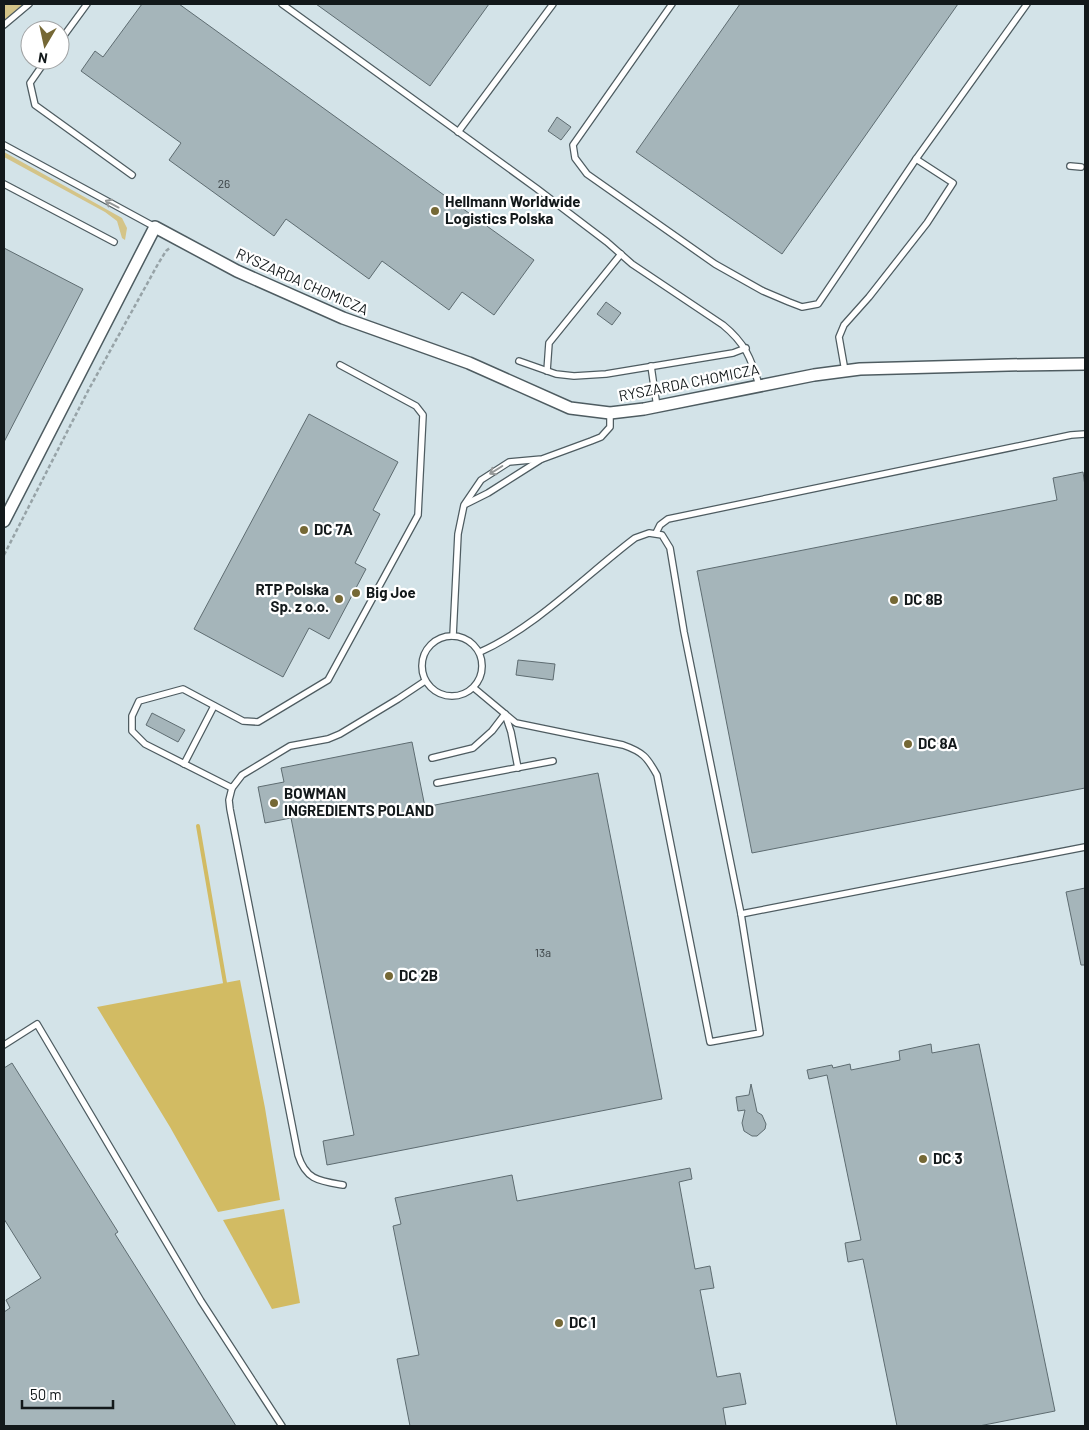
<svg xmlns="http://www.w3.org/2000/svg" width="1089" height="1430" viewBox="0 0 1089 1430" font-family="Barlow,sans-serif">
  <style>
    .green { fill: #d4c488 }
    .water { fill: #d2bb63 }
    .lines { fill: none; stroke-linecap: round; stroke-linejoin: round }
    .stream { stroke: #d2bb63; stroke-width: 4 }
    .building { fill: #a5b5ba; stroke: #5e6c71 }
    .service-casing { stroke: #4e5c61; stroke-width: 8 }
    .minor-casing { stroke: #4e5c61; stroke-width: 14 }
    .path { stroke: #97a3a7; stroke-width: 2.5; stroke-dasharray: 4 2.5; stroke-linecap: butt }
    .service { stroke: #fff; stroke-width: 5.5 }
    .minor { stroke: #fff; stroke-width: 11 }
    .oneway { stroke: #959898 }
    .poi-dot { fill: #756835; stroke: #fff; stroke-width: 2 }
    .labels { text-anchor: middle; stroke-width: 4.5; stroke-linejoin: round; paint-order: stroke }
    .number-label { font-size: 12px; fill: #384043 }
    .poi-label { font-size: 15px; font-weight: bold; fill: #13191b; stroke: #fff; text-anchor: start }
    .street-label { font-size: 15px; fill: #13191b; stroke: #fff }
  </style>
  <rect width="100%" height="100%" fill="#d3e3e8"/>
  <g class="green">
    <polygon points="4,4 23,4 4,22"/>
    <polygon points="4,152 122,218 127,228 125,240 122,238 117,221 105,212 4,157"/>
  </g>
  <g class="water">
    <polygon points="240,980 265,1108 280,1200 218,1212 170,1127 222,1117 170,1127 97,1007"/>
    <polygon points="284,1209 300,1303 272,1309 223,1220"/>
  </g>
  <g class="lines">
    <polyline class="stream" points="198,826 225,983"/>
  </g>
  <g class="building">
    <polygon points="142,4 179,4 534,260 494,315 462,292 449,310 382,261 369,279 286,219 274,236 169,160 181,143 81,71 95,51 103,57"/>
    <polygon points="316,4 489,4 430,86"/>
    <polygon points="740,4 958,4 782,254 636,152"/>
    <polygon points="557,117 571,127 561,140 548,131"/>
    <polygon points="4,248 83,289 4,442"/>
    <polygon points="606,302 621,313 612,325 597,314"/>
    <polygon points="309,414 398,462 373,510 380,514 355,563 366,569 329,639 309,628 283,677 194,629"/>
    <polygon points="1083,472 1085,486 1085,788 752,853 697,571 1057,500 1053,478"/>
    <polygon points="518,660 555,664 553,680 516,675"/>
    <polygon points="152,713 185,730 178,742 146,725"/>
    <polygon points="412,742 425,807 598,773 662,1099 327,1165 323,1141 354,1135 291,818 265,823 258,787 284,782 281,768"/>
    <polygon points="1085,888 1085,965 1081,965 1066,892"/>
    <polygon points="931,1044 932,1053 979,1044 1055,1411 979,1426 897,1426 863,1259 848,1262 845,1243 861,1240 827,1075 809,1079 807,1070 832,1065 833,1068 850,1064 851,1070 900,1060 899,1051"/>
    <polygon points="12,1063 118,1232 115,1234 236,1426 4,1426 4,1312 10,1308 6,1300 41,1278 4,1219 4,1068"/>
    <polygon points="751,1084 757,1112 762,1115 766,1124 765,1129 757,1136 752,1136 744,1131 742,1123 745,1110 738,1111 736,1097 749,1095"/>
    <polygon points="690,1168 692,1179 679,1182 695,1269 710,1266 714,1288 700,1290 717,1377 740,1373 746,1404 723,1408 726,1426 410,1426 397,1359 419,1355 393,1226 401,1224 395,1198 512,1175 517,1201"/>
  </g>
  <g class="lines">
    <g class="service-casing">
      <g id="service">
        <path d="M 282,4 L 536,188 L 607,242 L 632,264 L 723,325 C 745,343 751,358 759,385"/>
        <polyline points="672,4 573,145 575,158 587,174 715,264 763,291 789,302 802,307 818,304 916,159 1027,4"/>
        <polyline points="4,25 29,4"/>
        <polyline points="60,41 87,4"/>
        <polyline points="46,60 30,83 35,105 132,175"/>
        <polyline points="458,132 553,4"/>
        <polyline points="4,145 155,227"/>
        <polyline points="1070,166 1081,167"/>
        <polyline points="4,184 114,242"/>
        <polyline points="519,361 556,374 574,376 606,374 733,353 746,348"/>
        <polyline points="340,365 416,406 423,415 418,515 328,680 258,722 243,721 183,689 139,701 132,716 132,731 145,744 232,788 242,775 290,746 328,739 340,734 398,699 425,681"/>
        <polyline points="651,366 657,407"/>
        <polyline points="547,371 549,343 621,254"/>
        <polyline points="845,371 839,337 844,325 869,297 927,223 953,183 916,159"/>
        <polyline points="466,504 488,493 540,460"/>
        <polyline points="656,533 660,525 668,519 1071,435 1085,434"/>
        <circle cx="452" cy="666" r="30"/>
        <polyline points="453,636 458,534 464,505 481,480 509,462 542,459 591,441 601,437 610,427 610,413"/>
        <path d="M 474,688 L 516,723 L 623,745 C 643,752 647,757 657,775 L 710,1042 L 760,1033 L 741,914 L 684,632 L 670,548 L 662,535 L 649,533 L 635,538 C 586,575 536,627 480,652"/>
        <polyline points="505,714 511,732 518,768"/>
        <polyline points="432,758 473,748 492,731 505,714"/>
        <polyline points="184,764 214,706"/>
        <polyline points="437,783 553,761"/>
        <path d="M 232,788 L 229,800 L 230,809 L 298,1155 C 306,1180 319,1181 343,1185"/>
        <polyline points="741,914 1085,847"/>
        <polyline points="4,1045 37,1024 201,1301 282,1426"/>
      </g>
    </g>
    <g class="minor-casing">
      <polyline id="minor" points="4,521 155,227 237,271 343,318 469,363 570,408 610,413 644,409 814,375 860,369 1008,365 1085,364"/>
    </g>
    <polyline class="path" points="4,555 89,389 158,264 166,251 171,247"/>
    <use href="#service" class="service"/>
    <use href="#minor" class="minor"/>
  </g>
  <defs><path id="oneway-shaft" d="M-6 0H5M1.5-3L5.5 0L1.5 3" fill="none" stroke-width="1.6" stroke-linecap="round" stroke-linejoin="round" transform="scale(1.25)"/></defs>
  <g class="oneway">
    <use href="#oneway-shaft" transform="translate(112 204) rotate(-152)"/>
    <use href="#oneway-shaft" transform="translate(496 470) rotate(148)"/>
  </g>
  <g class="poi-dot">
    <circle cx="435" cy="211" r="5"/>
    <circle cx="304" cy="530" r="5"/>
    <circle cx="356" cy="593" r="5"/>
    <circle cx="339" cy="599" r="5"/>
    <circle cx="894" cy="600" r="5"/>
    <circle cx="908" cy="744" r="5"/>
    <circle cx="274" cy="803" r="5"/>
    <circle cx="389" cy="976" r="5"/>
    <circle cx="923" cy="1159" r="5"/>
    <circle cx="559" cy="1323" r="5"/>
  </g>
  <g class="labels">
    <g class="number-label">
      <text x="224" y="188">26</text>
      <text x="543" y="957">13a</text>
    </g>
    <g class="poi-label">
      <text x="445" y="207">Hellmann Worldwide<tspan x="445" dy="17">Logistics Polska</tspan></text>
      <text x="314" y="535">DC 7A</text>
      <text x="329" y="595" text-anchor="end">RTP Polska<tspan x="329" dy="17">Sp. z o.o.</tspan></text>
      <text x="366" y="598">Big Joe</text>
      <text x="904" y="605">DC 8B</text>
      <text x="918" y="749">DC 8A</text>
      <text x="284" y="799">BOWMAN<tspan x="284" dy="17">INGREDIENTS POLAND</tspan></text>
      <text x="399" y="981">DC 2B</text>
      <text x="933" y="1164">DC 3</text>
      <text x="569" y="1328">DC 1</text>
    </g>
    <g class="street-label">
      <text transform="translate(302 282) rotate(24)" y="5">RYSZARDA CHOMICZA</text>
      <text transform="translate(689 383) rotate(-11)" y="5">RYSZARDA CHOMICZA</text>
    </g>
  </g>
  <rect width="1089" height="1430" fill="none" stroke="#13191b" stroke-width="10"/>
  <g transform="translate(45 45) rotate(189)"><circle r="24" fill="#ffffff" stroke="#a1a3a4"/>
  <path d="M0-4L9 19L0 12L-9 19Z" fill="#756835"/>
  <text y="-8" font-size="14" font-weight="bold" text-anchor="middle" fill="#13191b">N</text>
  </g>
  <path d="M22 1400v8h91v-8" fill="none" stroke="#13191b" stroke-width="2.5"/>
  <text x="30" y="1400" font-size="15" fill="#13191b" stroke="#ffffff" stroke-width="4" paint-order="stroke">50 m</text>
</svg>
